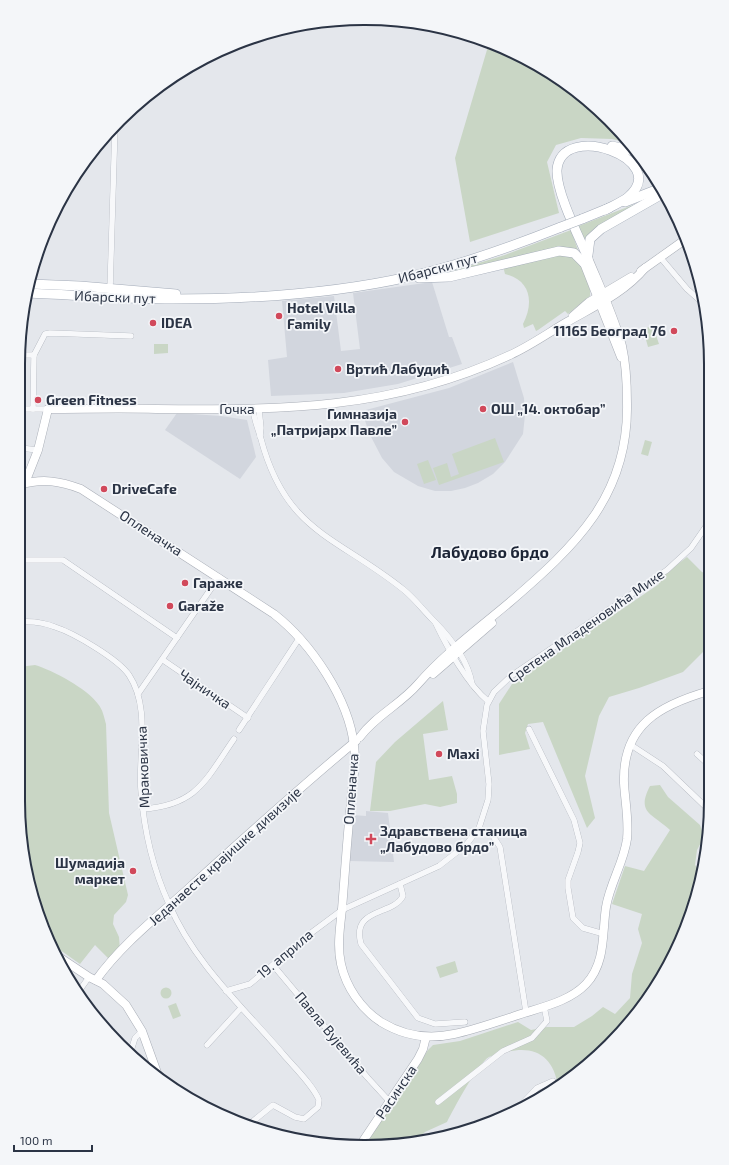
<svg xmlns="http://www.w3.org/2000/svg" width="729" height="1165" viewBox="0 0 729 1165" font-family="'Exo 2',sans-serif">
  <style>
    .built { fill: #d2d6de }
    .green { fill: #c9d6c5 }
    .lines { fill: none; stroke-linecap: round; stroke-linejoin: round }
    .street-casing { stroke: #a9aeb7; stroke-width: 6 }
    .secondary-casing { stroke: #a9aeb7; stroke-width: 9 }
    .primary-casing { stroke: #a3abb8; stroke-width: 10 }
    .street { stroke: #f7f8fa; stroke-width: 5.5 }
    .secondary { stroke: #fff; stroke-width: 8 }
    .primary { stroke: #fff; stroke-width: 9 }
    .primary-bridge-casing { stroke: #a3abb8; stroke-width: 10; stroke-linecap: butt }
    .primary-bridge { stroke: #fff; stroke-width: 9 }
    .poi-dot { fill: #d1495b; stroke: #f4f6f9; stroke-width: 1.5 }
    .labels { text-anchor: middle; stroke-width: 3.5; stroke-linejoin: round; paint-order: stroke }
    .street-label { font-size: 14px; fill: #2b3445; stroke: #f4f6f9 }
    .poi-label { font-size: 14px; font-weight: bold; fill: #2b3445; stroke: #f4f6f9; text-anchor: start }
    .quarter-label { font-size: 16px; font-weight: bold; fill: #1d2536; stroke: #f4f6f9 }
    .rim { fill: none; stroke: #2b3445; stroke-width: 2 }
  </style>
  <rect width="100%" height="100%" fill="#e4e7ec"/>
  <g class="built">
    <polygon points="432,282 449,337 452,337 462,364 398,384 344,393 271,396 268,360 287,357 282,301 334,296 341,351 360,349 353,293"/>
    <polygon points="513,362 524,398 525,415 523,434 505,462 493,474 478,483 465,488 451,491 435,491 418,486 394,472 382,458 369,433 362,411 449,388"/>
    <polygon points="177,413 221,416 247,420 256,457 240,479 165,430"/>
    <polygon points="366,811 388,813 394,862 349,861 353,815 366,816"/>
  </g>
  <g class="green">
    <polygon points="489,43 518,54 576,90 629,143 612,139 581,138 556,145 547,162 559,213 470,242 455,158"/>
    <polygon points="651,198 609,222 586,250 576,227"/>
    <polygon points="571,230 580,256 572,251 436,276 505,255"/>
    <path d="M 558,252 L 580,260 L 590,290 L 590,296 L 568,314 L 565,311 L 538,330 L 536,331 L 533,324 L 524,328 L 523,324 C 534,303 531,280 505,274 L 503,266 Z"/>
    <polygon points="653,326 659,344 648,347 643,329"/>
    <polygon points="154,344 168,344 168,353 154,354"/>
    <polygon points="495,438 504,462 439,485 433,468 447,463 451,477 459,474 452,454"/>
    <polygon points="645,440 652,442 648,456 641,454"/>
    <polygon points="428,460 436,480 424,484 417,464"/>
    <polygon points="687,557 702,572 709,575 709,646 683,672 639,688 609,697 599,716 585,776 595,818 587,828 543,722 528,724 525,733 530,749 499,755 499,704 512,684 659,584 657,580"/>
    <path d="M 35,665 C 52,670 88,689 98,704 C 103,710 104,717 106,724 L 109,813 L 128,895 L 126,902 L 114,915 L 113,924 L 119,937 L 120,950 L 109,959 L 95,945 L 80,964 L 53,945 L 36,912 L 18,800 L 19,667 Z"/>
    <polygon points="443,701 448,730 423,734 429,780 452,776 457,794 457,803 440,807 425,804 390,811 370,811 376,762 395,742"/>
    <path d="M 660,785 L 668,797 L 700,825 L 704,837 L 697,850 L 695,865 L 701,872 L 685,933 L 639,1012 L 558,1087 C 554,1055 533,1044 503,1053 C 499,1054 493,1055 489,1057 C 478,1063 453,1110 447,1122 L 425,1132 L 417,1139 L 366,1144 L 428,1050 L 433,1045 L 460,1041 L 518,1022 L 531,1030 L 547,1027 L 574,1027 L 592,1016 L 603,1007 L 615,1014 L 630,998 L 632,974 L 642,943 L 638,929 L 642,914 L 612,904 L 625,866 L 644,871 L 670,830 C 652,813 636,813 650,786 Z"/>
    <polygon points="455,961 458,972 440,978 436,967"/>
    <circle cx="166" cy="993" r="5.5"/>
    <polygon points="176,1003 181,1016 173,1019 168,1006"/>
  </g>
  <g class="lines">
    <g class="street-casing">
      <g id="street">
        <polyline points="660,257 687,289 704,304"/>
        <polyline points="110,290 115,126"/>
        <polyline points="21,355 34,355"/>
        <polyline points="20,409 48,409"/>
        <polyline points="33,409 34,355 45,334 50,333 131,336"/>
        <path d="M 253,409 C 254,420 258,428 261,439 C 286,533 337,536 404,590 C 415,599 423,610 433,620 C 450,637 468,660 472,684"/>
        <polyline points="259,409 261,428 260,436"/>
        <polyline points="20,448 38,450"/>
        <polyline points="20,494 25,483"/>
        <polyline points="19,560 63,560 177,638"/>
        <path d="M 19,622 C 31,621 43,622 55,627 C 74,633 118,659 129,675 C 151,708 138,754 141,791 C 144,830 153,869 169,904 C 194,963 242,1006 283,1054 C 294,1067 313,1085 319,1100 L 318,1107 L 304,1119 L 295,1117 L 273,1105 L 247,1126"/>
        <path d="M 436,624 C 447,647 468,685 488,701"/>
        <polyline points="163,660 248,718"/>
        <polyline points="138,694 219,577"/>
        <polyline points="529,729 574,820 580,843 578,852 568,880 568,888 573,918 583,928 604,934"/>
        <polyline points="239,730 300,637"/>
        <polyline points="631,745 663,766 708,809"/>
        <polyline points="697,754 708,764"/>
        <path d="M 143,809 C 198,805 206,779 234,739"/>
        <polyline points="479,828 493,836 500,847 526,1012"/>
        <path d="M 400,884 L 403,896 C 393,916 351,907 361,944 L 418,1018 L 435,1024 L 465,1022"/>
        <polyline points="273,965 367,1077 389,1101"/>
        <polyline points="226,991 250,984 307,936 342,910 439,866 466,845 479,828 488,800 489,784 483,731 487,705 494,692 511,676 667,570 691,548 709,522"/>
        <polyline points="77,994 89,977"/>
        <polyline points="207,1045 241,1008"/>
        <polyline points="131,1051 135,1038 142,1031"/>
        <polyline points="438,1102 503,1051 532,1038 547,1021 544,1006"/>
        <polyline points="521,1105 537,1088 553,1081"/>
      </g>
    </g>
    <g class="secondary-casing">
      <g id="secondary">
        <polyline points="584,263 621,357"/>
        <polyline points="641,271 686,239"/>
        <polyline points="573,316 589,302 631,277"/>
        <path d="M 25,483 L 38,450 L 48,409 C 84,409 120,408 156,409 C 282,410 392,410 510,355 C 530,346 548,333 567,322 C 595,306 624,293 645,268"/>
        <path d="M 20,485 C 42,478 60,481 81,489 L 274,614 C 311,643 349,699 354,746 C 357,764 352,784 351,802 C 347,838 345,873 342,909 C 340,927 337,947 341,964 C 346,987 361,1009 381,1022 C 404,1036 427,1040 454,1034 C 474,1030 493,1023 512,1017 C 537,1008 568,1003 586,984 C 606,963 602,933 606,907 C 610,883 624,862 627,839 C 629,820 625,801 624,783 C 622,725 660,705 709,691"/>
        <polyline points="433,674 492,623"/>
        <path d="M 360,737 C 375,716 401,704 418,684 C 445,653 478,629 510,602 C 575,546 629,496 627,403 C 627,384 626,364 622,346 C 614,316 600,287 588,258"/>
        <polyline points="59,957 89,977 103,984 126,1005 142,1031 159,1078"/>
        <path d="M 96,980 C 122,944 157,917 189,888 C 244,838 299,788 356,741"/>
        <polyline points="361,1144 418,1059 423,1049 426,1037"/>
      </g>
    </g>
    <g class="primary-casing">
      <g id="primary">
        <polyline points="612,146 638,152"/>
        <polyline points="625,202 661,188"/>
        <polyline points="582,219 609,208"/>
        <polyline points="588,255 590,239 601,229 664,193"/>
        <path d="M 588,258 C 579,237 556,192 557,170 C 561,119 673,160 628,197 C 622,202 612,206 605,210"/>
        <polyline points="419,278 449,277 559,251 574,253 584,263"/>
        <polyline points="30,284 80,286 176,294"/>
        <path d="M 28,293 C 76,295 125,299 173,299 C 252,299 332,294 408,277 C 461,265 511,247 561,227"/>
      </g>
    </g>
    <use href="#street" class="street"/>
    <use href="#secondary" class="secondary"/>
    <use href="#primary" class="primary"/>
    <g class="primary-bridge-casing">
      <polyline id="primary-bridge" points="561,227 582,219"/>
    </g>
    <use href="#primary-bridge" class="primary-bridge"/>
  </g>
  <g class="poi-dot">
    <circle cx="279" cy="316" r="4"/>
    <circle cx="153" cy="323" r="4"/>
    <circle cx="674" cy="331" r="4"/>
    <circle cx="338" cy="369" r="4"/>
    <circle cx="38" cy="400" r="4"/>
    <circle cx="483" cy="409" r="4"/>
    <circle cx="405" cy="422" r="4"/>
    <circle cx="104" cy="489" r="4"/>
    <circle cx="185" cy="583" r="4"/>
    <circle cx="170" cy="606" r="4"/>
    <circle cx="439" cy="754" r="4"/>
    <path d="M369 833h4v4h4v4h-4v4h-4v-4h-4v-4h4z"/>
    <circle cx="133" cy="871" r="4"/>
  </g>
  <g class="labels">
    <g class="street-label">
      <text transform="translate(438 268) rotate(-15)" y="5">Ибарски пут</text>
      <text transform="translate(115 297) rotate(2)" y="5">Ибарски пут</text>
      <text x="237" y="414">Гочка</text>
      <text transform="translate(151 533) rotate(33)" y="5">Опленачка</text>
      <text transform="translate(586 626) rotate(-35)" y="5">Сретена Младеновића Мике</text>
      <text transform="translate(205 689) rotate(34)" y="5">Чајничка</text>
      <text transform="translate(143 767) rotate(-92)" y="5">Мраковичка</text>
      <text transform="translate(351 789) rotate(-86)" y="5">Опленачка</text>
      <text transform="translate(225 856) rotate(-42)" y="5">Једанаесте крајишке дивизије</text>
      <text transform="translate(285 954) rotate(-40)" y="5">19. априла</text>
      <text transform="translate(331 1033) rotate(50)" y="5">Павла Вујевића</text>
      <text transform="translate(396 1092) rotate(-56)" y="5">Расинска</text>
    </g>
    <g class="poi-label">
      <text x="287" y="313">Hotel Villa<tspan x="287" dy="16">Family</tspan></text>
      <text x="161" y="328">IDEA</text>
      <text x="666" y="336" text-anchor="end">11165 Београд 76</text>
      <text x="346" y="374">Вртић Лабудић</text>
      <text x="46" y="405">Green Fitness</text>
      <text x="491" y="414">ОШ „14. октобар”</text>
      <text x="397" y="419" text-anchor="end">Гимназија<tspan x="397" dy="16">„Патријарх Павле”</tspan></text>
      <text x="112" y="494">DriveCafe</text>
      <text x="193" y="588">Гараже</text>
      <text x="178" y="611">Garaže</text>
      <text x="447" y="759">Maxi</text>
      <text x="380" y="836">Здравствена станица<tspan x="380" dy="16">„Лабудово брдо”</tspan></text>
      <text x="125" y="868" text-anchor="end">Шумадија<tspan x="125" dy="16">маркет</tspan></text>
    </g>
    <g class="quarter-label">
      <text x="490" y="558">Лабудово брдо</text>
    </g>
  </g>
  <path d="M0 0H729V1165H0ZM364 25H365A339 339 0 0 1 704 364V801A339 339 0 0 1 365 1140H364A339 339 0 0 1 25 801V364A339 339 0 0 1 364 25Z" fill="#f4f6f9" fill-rule="evenodd"/>
  <path class="rim" d="M364 25H365A339 339 0 0 1 704 364V801A339 339 0 0 1 365 1140H364A339 339 0 0 1 25 801V364A339 339 0 0 1 364 25Z"/>
  <path d="M14 1145v6h78v-6" fill="none" stroke="#2b3445" stroke-width="2"/>
  <text x="20" y="1145" font-size="12" fill="#2b3445" stroke="#f4f6f9" stroke-width="3" paint-order="stroke">100 m</text>
</svg>
